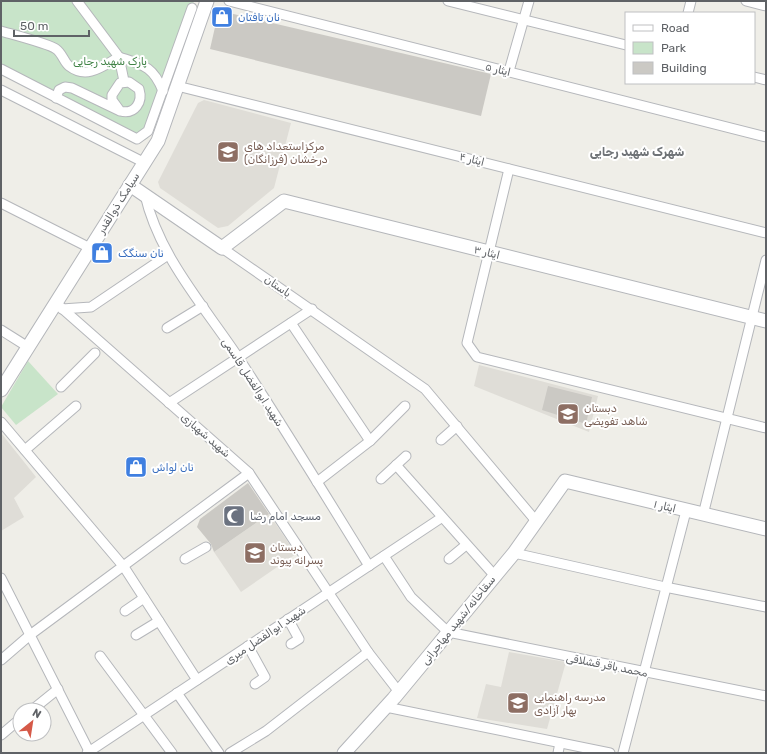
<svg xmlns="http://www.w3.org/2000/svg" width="767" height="754" viewBox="0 0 767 754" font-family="Rubik,Cairo,sans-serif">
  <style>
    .education { fill: #dfddd7 }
    .green { fill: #c8e4c9 }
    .building { fill: #cbc9c4 }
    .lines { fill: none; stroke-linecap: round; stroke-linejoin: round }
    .street-casing { stroke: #b5b7bb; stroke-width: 11 }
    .secondary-casing { stroke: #b4b6ba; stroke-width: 15 }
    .street { stroke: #fff; stroke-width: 9 }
    .secondary { stroke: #fff; stroke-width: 13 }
    .labels { text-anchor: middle; stroke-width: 4; stroke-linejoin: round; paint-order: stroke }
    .shop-label { font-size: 11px; fill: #366cbe; stroke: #fff; text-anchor: start }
    .park-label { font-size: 11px; fill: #418347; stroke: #fff }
    .street-label { font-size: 11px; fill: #5f6266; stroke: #fff }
    .education-label { font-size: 11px; fill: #785e54; stroke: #fff; text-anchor: start }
    .worship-label { font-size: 11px; fill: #5b616d; stroke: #fff; text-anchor: start }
    .neighbourhood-label { font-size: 12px; font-weight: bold; fill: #707478; stroke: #fff }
  </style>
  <rect width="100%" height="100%" fill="#efeee8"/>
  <g class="education">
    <polygon points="204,100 291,123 274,188 228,226 218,228 160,188 158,182 198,103"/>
    <polygon points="479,365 598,396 589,432 474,386"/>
    <polygon points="1,433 36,477 14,498 24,517 1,531"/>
    <polygon points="269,514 296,554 241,592 214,552"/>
    <polygon points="509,652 566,662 547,729 477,718 486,684 501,687"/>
  </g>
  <g class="green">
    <polygon points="1,1 194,1 148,138 137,144 1,74"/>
    <polygon points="28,361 58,394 16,425 1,407"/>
  </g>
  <g class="building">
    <polygon points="225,12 491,74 481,116 210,49 218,14"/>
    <polygon points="548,386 592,397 586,424 542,410"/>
    <polygon points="248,483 269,514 214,552 211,544 197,527 200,519"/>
  </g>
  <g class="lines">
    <g class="street-casing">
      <g id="street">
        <polyline points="77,1 119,57 124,81"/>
        <polyline points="229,1 766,137"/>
        <polyline points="448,1 626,45"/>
        <polyline points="746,1 766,6"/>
        <polyline points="688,13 691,1"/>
        <path d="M 1,31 C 11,34 50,44 56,49 C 62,53 64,62 69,66 C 87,80 103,66 119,57 C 143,65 153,66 163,91"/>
        <polyline points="1,69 137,139 148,131 192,8"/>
        <polyline points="509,71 529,1"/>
        <polyline points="754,77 766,80"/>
        <polyline points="177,86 766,233"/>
        <polyline points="1,90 143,162"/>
        <path d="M 56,98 L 59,90 L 65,87 L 72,88 L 120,111 C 135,115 143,102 139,89 L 129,82 L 120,83 L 112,95 L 112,100 L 120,111"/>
        <polyline points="509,169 467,343 477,357 766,428"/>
        <path d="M 145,195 C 159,256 204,306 238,357 C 283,426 326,496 369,566"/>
        <polyline points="1,203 90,248"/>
        <polyline points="222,248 425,389 536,521"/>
        <polyline points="56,303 249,473 368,652 399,692"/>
        <polyline points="62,309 91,307 168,255"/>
        <polyline points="291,323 370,441"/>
        <polyline points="167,328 203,306"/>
        <polyline points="1,330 28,347"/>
        <polyline points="61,387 95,353"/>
        <polyline points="169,403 312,309"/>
        <polyline points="1,422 124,567 197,680"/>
        <polyline points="441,440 457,426"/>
        <polyline points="25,450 76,406"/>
        <polyline points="396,465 495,576"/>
        <polyline points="381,479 406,456"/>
        <polyline points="317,482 370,441 405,406"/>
        <polyline points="703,515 766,260"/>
        <polyline points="514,553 665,587 766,607"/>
        <polyline points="384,556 411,597 448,632 766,696"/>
        <polyline points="185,559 206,547"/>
        <polyline points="449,559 466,545"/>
        <polyline points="1,578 90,753"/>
        <polyline points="125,611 144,598"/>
        <polyline points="288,619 299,639 291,644"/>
        <polyline points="136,635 159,621"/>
        <polyline points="248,646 265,677 255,684"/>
        <polyline points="100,656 172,753"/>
        <polyline points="1,660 30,635 249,473"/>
        <polyline points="177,693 219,753"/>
        <polyline points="386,707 610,753"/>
        <polyline points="32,710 58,689"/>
        <polyline points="1,735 20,719"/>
        <polyline points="87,753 441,518"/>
        <polyline points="230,753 266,731 368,652"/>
        <polyline points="558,753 560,743"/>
        <polyline points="623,753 686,511"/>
      </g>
    </g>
    <g class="secondary-casing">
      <g id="secondary">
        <polyline points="130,185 222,248 284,201 766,321"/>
        <polyline points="1,390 158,141 207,1"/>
        <polyline points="344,753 394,698 514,553 565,481 766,529"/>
      </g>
    </g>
    <use href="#street" class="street"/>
    <use href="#secondary" class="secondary"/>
  </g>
  <defs>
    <g id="shop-square" transform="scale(1.15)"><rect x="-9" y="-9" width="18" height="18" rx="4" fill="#3f7fe0" stroke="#fff"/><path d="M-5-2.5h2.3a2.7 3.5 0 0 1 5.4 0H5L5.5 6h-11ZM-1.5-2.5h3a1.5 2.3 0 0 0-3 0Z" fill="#fff"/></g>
    <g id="school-square" transform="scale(1.15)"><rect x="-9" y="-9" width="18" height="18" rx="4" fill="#8d6e63" stroke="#fff"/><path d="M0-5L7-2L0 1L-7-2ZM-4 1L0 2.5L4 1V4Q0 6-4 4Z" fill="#fff"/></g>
    <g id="mosque-square" transform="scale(1.15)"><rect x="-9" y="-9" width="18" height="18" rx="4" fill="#6b7280" stroke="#fff"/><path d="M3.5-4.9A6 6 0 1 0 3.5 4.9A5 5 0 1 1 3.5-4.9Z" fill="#fff"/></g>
  </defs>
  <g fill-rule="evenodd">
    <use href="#shop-square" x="222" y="17"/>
    <use href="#school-square" x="228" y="152"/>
    <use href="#shop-square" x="102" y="253"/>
    <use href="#school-square" x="568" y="414"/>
    <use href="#shop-square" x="136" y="467"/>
    <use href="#mosque-square" x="234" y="516"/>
    <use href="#school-square" x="255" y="553"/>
    <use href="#school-square" x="518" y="703"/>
  </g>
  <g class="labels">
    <g class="shop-label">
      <text x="238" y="21">نان تافتان</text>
      <text x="118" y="257">نان سنگک</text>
      <text x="152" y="471">نان لواش</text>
    </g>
    <g class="park-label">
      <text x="110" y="65">پارک شهید رجایی</text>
    </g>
    <g class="street-label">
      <text transform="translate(498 69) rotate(14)" y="4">ایثار ۵</text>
      <text transform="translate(472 159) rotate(14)" y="4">ایثار ۴</text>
      <text transform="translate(118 203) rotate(-58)" y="4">سیامک ذوالقدر</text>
      <text transform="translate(487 252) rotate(14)" y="4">ایثار ۳</text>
      <text transform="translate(278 286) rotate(34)" y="4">باستان</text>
      <text transform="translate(253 382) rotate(57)" y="4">شهید ابوالفضل قاسمی</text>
      <text transform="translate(206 435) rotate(41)" y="4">شهید شهبازی</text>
      <text transform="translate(665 506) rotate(14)" y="4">ایثار ۱</text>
      <text transform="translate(458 620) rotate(-51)" y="4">سقاخانه/شهید مهاجرانی</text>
      <text transform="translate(265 635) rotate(-34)" y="4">شهید ابوالفضل میری</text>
      <text transform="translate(607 665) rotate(11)" y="4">محمد باقر قشلاقی</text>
    </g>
    <g class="education-label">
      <text x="244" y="150">مرکزاستعداد های<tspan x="244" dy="13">درخشان (فرزانگان)</tspan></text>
      <text x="584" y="412">دبستان<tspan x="584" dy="13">شاهد تفویضی</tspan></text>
      <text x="270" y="551">دبستان<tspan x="270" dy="13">پسرانه پیوند</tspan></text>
      <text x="534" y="701">مدرسه راهنمایی<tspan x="534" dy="13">بهار آزادی</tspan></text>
    </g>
    <g class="worship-label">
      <text x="250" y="520">مسجد امام رضا</text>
    </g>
    <g class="neighbourhood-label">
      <text x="637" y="156">شهرک شهید رجایی</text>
    </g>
  </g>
  <rect width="767" height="754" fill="none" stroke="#5f6266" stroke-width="4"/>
  <rect x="625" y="12" width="130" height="72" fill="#ffffff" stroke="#bfc0c2"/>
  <rect x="633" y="25" width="20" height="6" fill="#ffffff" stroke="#bfc0c2"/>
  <text x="661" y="32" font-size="12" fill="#5f6266">Road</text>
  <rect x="633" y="42" width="20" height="12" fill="#c8e4c9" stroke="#bfc0c2"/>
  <text x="661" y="52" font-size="12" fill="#5f6266">Park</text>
  <rect x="633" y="62" width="20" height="12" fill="#cbc9c4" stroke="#bfc0c2"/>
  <text x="661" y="72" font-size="12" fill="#5f6266">Building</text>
  <g transform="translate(32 722) rotate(30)"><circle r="19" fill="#ffffff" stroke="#bfc0c2"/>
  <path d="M0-3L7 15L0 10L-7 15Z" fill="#d55948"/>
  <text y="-6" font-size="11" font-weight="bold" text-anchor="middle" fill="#5f6266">N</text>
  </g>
  <path d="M14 30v6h75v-6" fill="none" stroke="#5f6266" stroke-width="2"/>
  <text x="20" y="30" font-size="12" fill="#5f6266" stroke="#ffffff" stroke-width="3" paint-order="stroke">50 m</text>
</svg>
